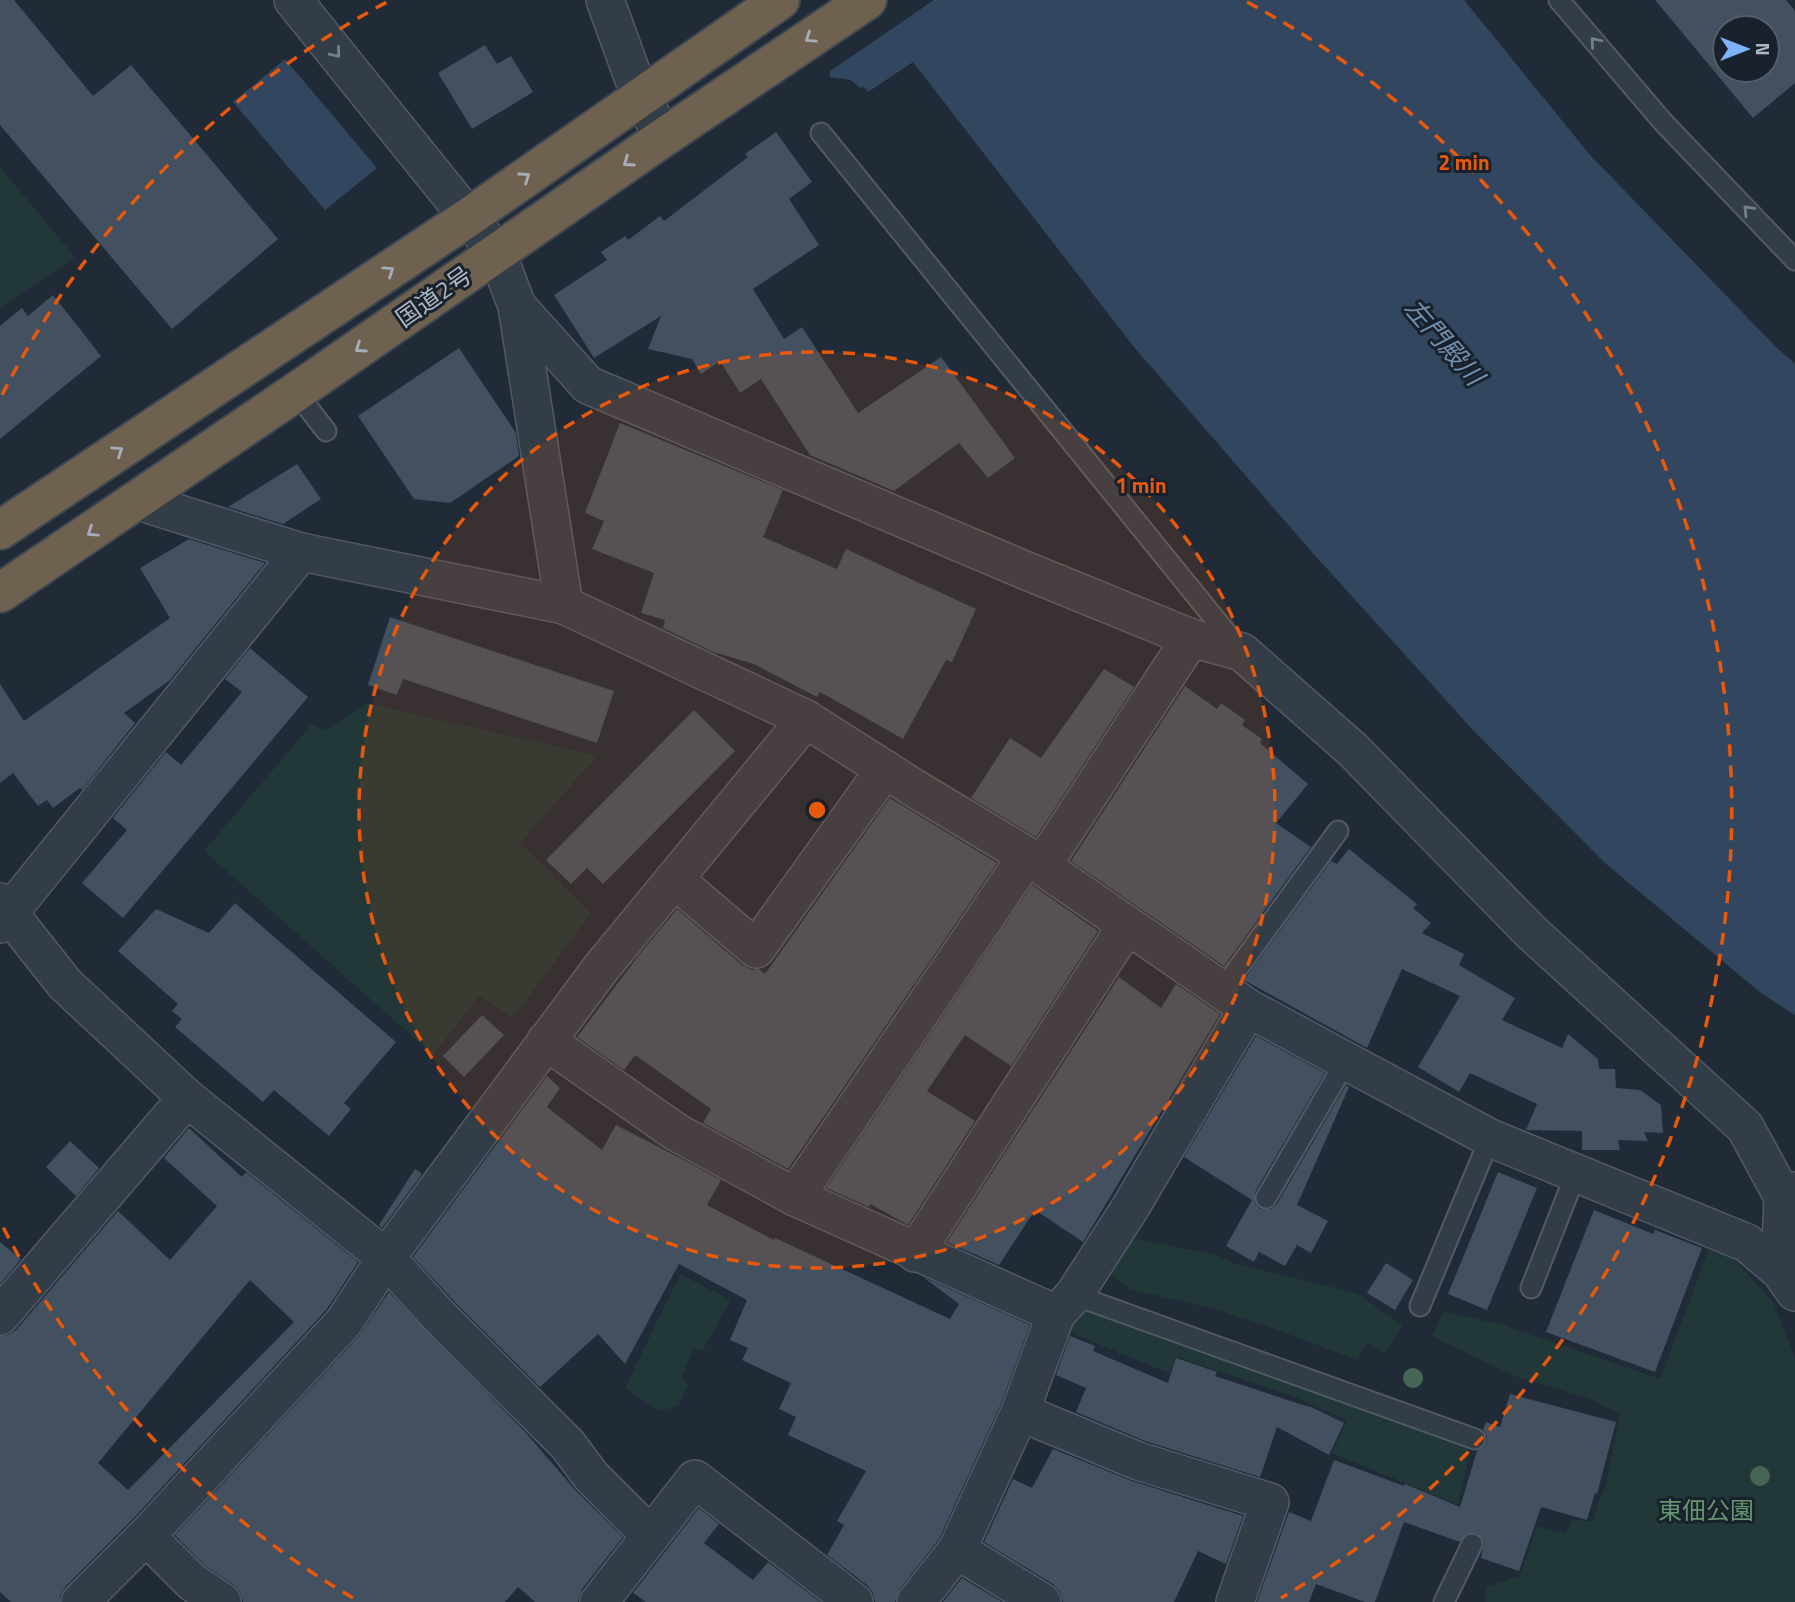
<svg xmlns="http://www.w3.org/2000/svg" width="1795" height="1602" viewBox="0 0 1795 1602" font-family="'Titillium Web','Noto Sans JP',sans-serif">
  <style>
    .green { fill: #223738 }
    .water { fill: #32475f }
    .pier { fill: #202b37 }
    .building { fill: #42505f; fill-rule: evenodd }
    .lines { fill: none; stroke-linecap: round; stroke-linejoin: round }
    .lane-casing { stroke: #515a66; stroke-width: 23 }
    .street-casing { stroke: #515a66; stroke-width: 40 }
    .highway-casing { stroke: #3e4752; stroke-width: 42 }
    .lane { stroke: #333d48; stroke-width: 19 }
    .street { stroke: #333d48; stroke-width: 37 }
    .highway { stroke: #6e6150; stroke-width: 38 }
    .tree { fill: #466555 }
    .oneway { stroke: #a7aeb9 }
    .oneway2 { stroke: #76808d }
    .ring { fill: none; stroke: #e8590c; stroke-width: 3.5; stroke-dasharray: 12 9 }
    .labels { text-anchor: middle; stroke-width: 6; stroke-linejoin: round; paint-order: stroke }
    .street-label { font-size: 24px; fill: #adb7c5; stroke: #19222c }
    .park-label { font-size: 24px; fill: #65956e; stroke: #19222c }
    .water-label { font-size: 26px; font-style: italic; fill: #748fae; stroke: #19222c }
    .centre { fill: #e8590c; stroke: #19222c; stroke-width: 3.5 }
    .ring-label { font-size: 21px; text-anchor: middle; font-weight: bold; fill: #e8590c; stroke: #19222c; stroke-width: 6; stroke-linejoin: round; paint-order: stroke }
  </style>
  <rect width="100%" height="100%" fill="#202b37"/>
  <g class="green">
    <polygon points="0,167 75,257 0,307"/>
    <polygon points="366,703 597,756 520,843 591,913 513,1018 479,996 433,1055 204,851 312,724 326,730"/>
    <polygon points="1125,1237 1217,1255 1233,1263 1356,1293 1403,1325 1385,1354 1367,1342 1357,1360 1264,1325 1214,1309 1130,1289 1106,1273"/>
    <polygon points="1711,1244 1727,1251 1774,1304 1795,1359 1795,1602 1486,1602 1486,1587 1520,1576 1537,1526 1565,1534 1573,1520 1592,1521 1606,1484 1620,1414 1590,1399 1514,1376 1432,1336 1443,1311 1506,1326 1660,1379"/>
    <polygon points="680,1274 731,1300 703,1350 694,1349 681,1378 689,1385 678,1406 660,1411 625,1388"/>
    <polygon points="1080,1305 1472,1444 1458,1505 1332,1453 1347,1420 1294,1397 1177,1357 1169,1373 1068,1332"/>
  </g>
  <g class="water">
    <polygon points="781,0 1464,0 1590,155 1776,347 1795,364 1795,1015 1761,993 1605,863 1473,730 1311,551 1134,347 913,62 868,92 864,87 860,88 851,80 830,77 830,72"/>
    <polygon points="285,59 377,168 325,210 233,102"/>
  </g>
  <polygon class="pier" points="778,0 934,0 826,74"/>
  <g class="building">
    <polygon points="0,0 14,0 93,96 131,65 278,239 172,329 0,125"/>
    <path d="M 1655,0 L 1786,0 L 1795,11 L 1795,83 L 1753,118 ZM 1725,28 L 1767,28 L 1767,70 L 1725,70 Z"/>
    <polygon points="485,45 497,64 511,56 533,92 472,129 438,73"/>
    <polygon points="776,132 812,182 789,199 819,245 753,289 784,339 802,327 858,413 941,357 1015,458 988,478 959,443 894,491 810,455 761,379 740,393 720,361 701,374 692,359 648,349 661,316 594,358 554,295 607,260 601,252 625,236 628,240 660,216 664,221 748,157 745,154"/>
    <polygon points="53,295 101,356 0,439 0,326 22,308 28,316"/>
    <polygon points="459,348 516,433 519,456 450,503 414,499 358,416"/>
    <polygon points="620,423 783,490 763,537 837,569 846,549 976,609 952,662 946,660 903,739 820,692 817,697 754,664 713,652 663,628 665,620 641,613 654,573 592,549 604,521 585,513"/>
    <polygon points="297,464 321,499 283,524 228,507"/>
    <polygon points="189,539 265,563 170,680 124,713 135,723 82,790 80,788 53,808 47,800 38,806 13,773 0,783 0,684 24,721 170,618 140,568"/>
    <polygon points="390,617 614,691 597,743 403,679 397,695 368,685"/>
    <polygon points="250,648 308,697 123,918 82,883 127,830 113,818 166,752 181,765 242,692 225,679"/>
    <polygon points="1104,669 1134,687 1036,837 971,798 1010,738 1041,758"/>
    <polygon points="1185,686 1217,709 1221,703 1245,720 1242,725 1262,739 1260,743 1308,784 1276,823 1311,847 1224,966 1071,861"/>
    <polygon points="694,710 735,751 603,884 587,868 571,884 546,860"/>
    <polygon points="890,798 997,863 788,1169 703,1123 711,1109 635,1055 624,1070 577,1037 639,955 677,909 742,965 752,970 759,969 765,974"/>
    <polygon points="1349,849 1417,904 1413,908 1431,923 1422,933 1464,954 1459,965 1515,998 1502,1020 1562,1048 1568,1034 1598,1059 1599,1069 1615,1069 1616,1088 1640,1090 1661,1105 1663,1133 1644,1132 1648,1141 1618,1140 1620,1150 1582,1150 1582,1131 1526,1130 1537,1104 1470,1073 1459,1092 1418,1067 1460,996 1402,969 1367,1048 1244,980 1331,861 1337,864"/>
    <polygon points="1032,885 1098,931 1011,1066 965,1035 927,1091 975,1121 908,1225 870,1204 869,1207 826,1188"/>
    <polygon points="235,903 396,1042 344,1103 351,1109 329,1136 274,1090 263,1102 175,1027 182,1019 172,1011 178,1004 118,951 156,909 209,933"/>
    <polygon points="1119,977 1161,1008 1176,984 1220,1014 1083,1242 1035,1210 999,1265 947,1242"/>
    <polygon points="482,1015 504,1035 464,1077 443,1056"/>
    <polygon points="1256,1036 1325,1073 1255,1192 1255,1203 1260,1209 1271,1209 1277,1204 1346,1085 1349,1087 1297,1205 1328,1221 1311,1253 1297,1245 1285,1266 1259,1252 1254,1262 1226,1246 1252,1200 1184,1157"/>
    <polygon points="547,1076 560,1088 547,1107 602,1150 616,1125 682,1159 721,1180 707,1205 774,1240 775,1238 950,1319 959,1304 923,1277 1030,1325 1001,1404 939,1539 900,1589 895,1602 875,1602 873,1593 867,1585 827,1555 844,1525 837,1521 866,1471 788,1435 796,1417 779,1409 791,1383 742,1360 748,1348 730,1340 747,1300 679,1264 625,1364 598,1334 540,1387 455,1302 413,1257"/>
    <path d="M 189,1128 L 242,1177 L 246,1172 L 358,1262 L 327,1309 L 131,1521 L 65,1587 L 60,1596 L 60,1602 L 11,1602 L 0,1592 L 0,1336 L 8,1335 L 16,1330 L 118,1211 L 170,1260 L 217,1206 L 164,1158 ZM 250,1280 L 294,1322 L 128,1490 L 98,1463 Z"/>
    <polygon points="70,1141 99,1168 76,1196 46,1167"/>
    <polygon points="415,1169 422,1174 382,1228 379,1225"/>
    <polygon points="1498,1172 1537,1188 1487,1310 1448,1294"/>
    <polygon points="1594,1210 1653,1234 1655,1230 1702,1248 1655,1372 1546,1332"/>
    <polygon points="0,1242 21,1259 0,1284"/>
    <polygon points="1386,1263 1413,1280 1395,1310 1367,1293"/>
    <polygon points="389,1292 527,1434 576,1491 623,1537 582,1589 578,1602 535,1602 518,1587 505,1602 243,1602 240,1592 234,1585 205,1566 175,1535 359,1336"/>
    <polygon points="1070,1336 1095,1346 1093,1351 1168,1383 1176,1358 1217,1372 1215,1376 1309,1407 1309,1406 1344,1423 1329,1455 1277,1427 1260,1477 1145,1441 1076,1412 1086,1388 1056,1375"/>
    <polygon points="1510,1394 1616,1422 1597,1494 1595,1493 1587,1520 1541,1507 1519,1571 1481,1558 1484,1542 1477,1533 1466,1534 1460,1542 1404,1522 1375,1602 1365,1602 1316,1584 1309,1602 1257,1602 1289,1512 1311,1521 1334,1460 1404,1486 1405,1484 1460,1507 1477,1451 1483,1448 1487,1442 1487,1436 1483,1430 1486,1422 1500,1427"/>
    <polygon points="1053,1449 1132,1481 1243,1516 1226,1564 1198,1551 1174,1602 1063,1602 1060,1591 1053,1584 984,1542 1013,1479 1032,1488"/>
    <polygon points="699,1508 719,1524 704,1543 753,1580 768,1562 820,1602 646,1602 633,1593"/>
    <polygon points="962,1578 1002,1602 943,1602"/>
  </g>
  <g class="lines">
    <g class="lane-casing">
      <g id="lane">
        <polyline points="1559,0 1663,122 1795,260"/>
        <polyline points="821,133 1237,646"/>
        <polyline points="296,392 326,431"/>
        <polyline points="1222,990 1338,831"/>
        <polyline points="1266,1198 1346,1061"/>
        <polyline points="1531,1288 1576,1173"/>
        <polyline points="1074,1295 1475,1439"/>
        <polyline points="1420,1306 1490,1138"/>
        <polyline points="1444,1602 1472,1544"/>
      </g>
    </g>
    <g class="street-casing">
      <g id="street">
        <polyline points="293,0 497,253 517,306 564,605"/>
        <polyline points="605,0 640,96 664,137"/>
        <polyline points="517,306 588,385 1022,569 1191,638 1242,652 1353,750 1531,932 1745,1127 1783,1197 1795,1191"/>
        <polyline points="138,501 301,552 564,605 806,719 914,788 1027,856 1248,1008 1346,1061 1490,1138 1747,1243 1780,1271 1795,1292"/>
        <polyline points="1042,866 1191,638"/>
        <polyline points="674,879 756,949 885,769"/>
        <polyline points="0,902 65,984 187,1098 386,1258 440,1317 568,1445 591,1476 650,1535"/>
        <polyline points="0,924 301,552"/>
        <polyline points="546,1041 676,1132 795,1197 1056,1314"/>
        <polyline points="795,1197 1027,856"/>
        <polyline points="915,1253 1127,925"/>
        <polyline points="1780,1271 1783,1197"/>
        <polyline points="0,1316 187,1098"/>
        <polyline points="1020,1412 1138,1461 1270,1502 1235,1602"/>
        <polyline points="146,1536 192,1582 222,1602"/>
        <polyline points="957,1550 1042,1602"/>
        <polyline points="80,1602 146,1536 344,1322 386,1258 601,968 806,719"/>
        <polyline points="599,1602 695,1479 854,1602"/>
        <polyline points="916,1602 957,1550 1020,1412 1056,1314 1074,1295 1130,1208 1248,1008"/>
      </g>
    </g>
    <g class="highway-casing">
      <g id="highway">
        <polyline points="0,530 469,217 780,0"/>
        <polyline points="0,593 296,392 664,137 867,0"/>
      </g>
    </g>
    <use href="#lane" class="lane"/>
    <use href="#street" class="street"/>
    <use href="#highway" class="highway"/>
  </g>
  <g class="tree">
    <circle cx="1413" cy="1378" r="10"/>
    <circle cx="1760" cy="1476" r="10"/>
  </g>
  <defs><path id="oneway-chevron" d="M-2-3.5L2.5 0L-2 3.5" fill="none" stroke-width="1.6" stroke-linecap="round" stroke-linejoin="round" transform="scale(1.75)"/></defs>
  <g class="oneway">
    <use href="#oneway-chevron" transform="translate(810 38) rotate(146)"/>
    <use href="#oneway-chevron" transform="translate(628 162) rotate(145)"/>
    <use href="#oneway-chevron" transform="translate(525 177) rotate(-35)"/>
    <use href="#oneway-chevron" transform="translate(389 271) rotate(-34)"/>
    <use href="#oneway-chevron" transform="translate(360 348) rotate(145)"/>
    <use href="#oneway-chevron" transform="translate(118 451) rotate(-34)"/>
    <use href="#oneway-chevron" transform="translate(92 532) rotate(146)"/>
  </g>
  <g class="oneway2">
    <use href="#oneway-chevron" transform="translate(1595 42) rotate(-130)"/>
    <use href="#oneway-chevron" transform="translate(336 53) rotate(51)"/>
    <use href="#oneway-chevron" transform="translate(1748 210) rotate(-134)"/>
  </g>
  <circle cx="817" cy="810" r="458" fill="#e8590c" fill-opacity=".12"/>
  <g class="ring">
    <circle cx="817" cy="810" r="458"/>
    <path d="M353 1598A915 915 0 0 1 2 1225M2 395A915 915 0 0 1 387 2M1247 2A915 915 0 0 1 1281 1598"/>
  </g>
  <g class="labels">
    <g class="street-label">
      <text transform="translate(434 297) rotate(-35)" y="8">国道2号</text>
    </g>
    <g class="park-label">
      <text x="1706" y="1519">東佃公園</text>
    </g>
    <g class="water-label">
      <text transform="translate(1444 342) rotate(49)" y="9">左門殿川</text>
    </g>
  </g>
  <circle cx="817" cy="810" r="10" class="centre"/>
  <g class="ring-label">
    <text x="1464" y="170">2 min</text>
    <text x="1141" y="493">1 min</text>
  </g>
  <g transform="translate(1746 49) rotate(90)"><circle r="33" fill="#19222c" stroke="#545e69" stroke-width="2"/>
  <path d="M0-5L12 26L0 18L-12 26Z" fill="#7eb3f9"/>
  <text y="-10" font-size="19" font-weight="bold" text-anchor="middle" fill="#adb7c5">N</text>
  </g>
</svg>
